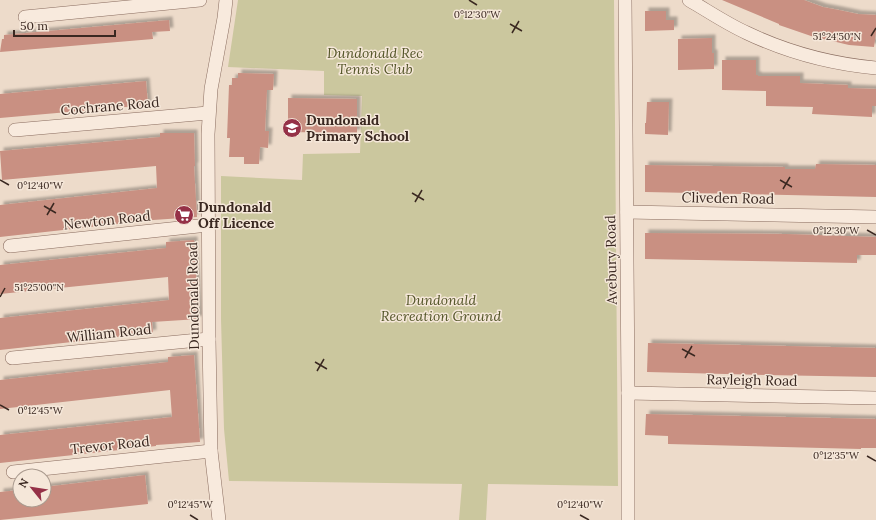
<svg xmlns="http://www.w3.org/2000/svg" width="876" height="520" viewBox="0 0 876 520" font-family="Lora,serif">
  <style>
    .green { fill: #cbc79e }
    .building { fill: #c99082; filter: url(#shadow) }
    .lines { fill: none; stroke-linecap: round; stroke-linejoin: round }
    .street-casing { stroke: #896c5f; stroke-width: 14 }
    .street { stroke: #f8eadd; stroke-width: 13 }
    .ticks { fill: none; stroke: #3a2821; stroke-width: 1.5 }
    .labels { text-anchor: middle; stroke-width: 3; stroke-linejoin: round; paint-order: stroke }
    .park-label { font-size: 14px; font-style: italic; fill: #545629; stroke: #f5e7d9 }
    .street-label { font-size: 14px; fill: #3a2821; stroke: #f5e7d9 }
    .poi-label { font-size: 14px; font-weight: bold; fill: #3a2821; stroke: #f5e7d9; text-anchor: start }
    .ticks-label { font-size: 10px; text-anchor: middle; fill: #3a2821; stroke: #f5e7d9; stroke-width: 3; stroke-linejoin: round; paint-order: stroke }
  </style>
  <defs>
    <filter id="shadow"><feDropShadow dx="3.5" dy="-3.5" stdDeviation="1" flood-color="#0004"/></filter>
  </defs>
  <rect width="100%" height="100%" fill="#eddbca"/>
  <polygon class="green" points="238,0 614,0 618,486 488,484 486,520 459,520 462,484 229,481 224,429 221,319 221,176 302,180 303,154 360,153 362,96 324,95 324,71 228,67"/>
  <g class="building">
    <polygon points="722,0 804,0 823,7 839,10 858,14 876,15 876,32 874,47 849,45 811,36 779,25 779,24"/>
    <polygon points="645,11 666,11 666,20 674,20 674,30 645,31"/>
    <polygon points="169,20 170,31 152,32 153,39 0,52 2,39 4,39 4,35"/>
    <polygon points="712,38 712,53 714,53 714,69 678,70 678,39"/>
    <polygon points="722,60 756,60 756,75 758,75 758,76 800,76 800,83 848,85 848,88 876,89 876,106 872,106 872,117 812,114 813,107 766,106 766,91 722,90"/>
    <polygon points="238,73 274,74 273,90 267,90 265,131 269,131 268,148 260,147 259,164 244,164 244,157 229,157 230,138 227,138 229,85 232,85 232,78 238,78"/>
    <polygon points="146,81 148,105 0,118 0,94"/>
    <polygon points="288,98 357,99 357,133 288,132"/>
    <polygon points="647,102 669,102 668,135 645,134 645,123 646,123"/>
    <polygon points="160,133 194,133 195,166 194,166 197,217 153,220 0,237 0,205 157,188 156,166 2,180 0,151 160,137"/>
    <polygon points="816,164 876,165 876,197 645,192 645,165 785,167 785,169 815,169"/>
    <polygon points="645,233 786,234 876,237 876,255 857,255 857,263 645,259"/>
    <polygon points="194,240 199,319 152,322 153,333 0,350 0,318 169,300 168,277 0,294 0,265 166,248 166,242"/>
    <polygon points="648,343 876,348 876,377 766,375 647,372"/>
    <polygon points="194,355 200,442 156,445 156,446 147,447 0,463 0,435 172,417 170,390 0,409 0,380 168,362 168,357"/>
    <polygon points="646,414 876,419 876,448 861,448 861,449 668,444 668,436 645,435"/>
    <polygon points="145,475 148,504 0,520 0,492 20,490 20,500 44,500 44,487"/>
  </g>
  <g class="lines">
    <g class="street-casing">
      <g id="street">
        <polyline points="625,0 628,393 628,520"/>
        <path d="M 689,0 C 708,11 727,24 747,33 C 787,52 832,64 876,68"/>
        <polyline points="25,17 200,0"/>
        <polyline points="15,130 208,113"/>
        <polyline points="627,212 876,217"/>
        <polyline points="10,246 208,225"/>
        <polyline points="12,358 209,339"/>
        <polyline points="628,393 876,398"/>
        <polyline points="13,472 211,451"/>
        <polyline points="219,520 211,451 209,339 208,134 211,89 224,18 226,0"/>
      </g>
    </g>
    <use href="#street" class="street"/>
  </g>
  <path class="ticks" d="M 469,0 L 477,5M 510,24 L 522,31M 512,33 L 519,21M 871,36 L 876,28M 0,180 L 9,185M 780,180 L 792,187M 783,189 L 790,177M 412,193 L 424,200M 415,202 L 422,190M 44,206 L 56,213M 47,215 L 54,203M 867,230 L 876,235M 0,297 L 5,288M 682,349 L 695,356M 685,358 L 692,346M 315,362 L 327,369M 317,371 L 324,359M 0,405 L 9,410M 867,456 L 876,461M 190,515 L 198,520M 580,515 L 589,520"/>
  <defs>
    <g id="school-disc" transform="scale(1)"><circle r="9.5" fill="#953147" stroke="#f5e7d9"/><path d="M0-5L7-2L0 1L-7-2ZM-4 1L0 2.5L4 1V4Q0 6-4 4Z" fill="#fff"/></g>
    <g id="supermarket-disc" transform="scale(1)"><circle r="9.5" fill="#953147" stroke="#f5e7d9"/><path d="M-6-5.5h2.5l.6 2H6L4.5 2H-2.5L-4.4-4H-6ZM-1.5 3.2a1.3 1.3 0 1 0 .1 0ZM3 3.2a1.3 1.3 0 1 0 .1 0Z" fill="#fff"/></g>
  </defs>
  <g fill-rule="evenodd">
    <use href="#school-disc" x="292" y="128"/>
    <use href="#supermarket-disc" x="184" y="215"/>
  </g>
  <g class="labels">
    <g class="park-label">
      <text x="375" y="58">Dundonald Rec<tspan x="375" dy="16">Tennis Club</tspan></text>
      <text x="441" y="305">Dundonald<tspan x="441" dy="16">Recreation Ground</tspan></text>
    </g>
    <g class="street-label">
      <text transform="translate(110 106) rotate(-5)" y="5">Cochrane Road</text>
      <text transform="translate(728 198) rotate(1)" y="5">Cliveden Road</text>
      <text transform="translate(107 220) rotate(-6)" y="5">Newton Road</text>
      <text transform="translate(611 260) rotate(-91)" y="5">Avebury Road</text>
      <text transform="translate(193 296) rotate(-91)" y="5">Dundonald Road</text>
      <text transform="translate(109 333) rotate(-6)" y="5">William Road</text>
      <text transform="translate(752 380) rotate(1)" y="5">Rayleigh Road</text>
      <text transform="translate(110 445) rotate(-6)" y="5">Trevor Road</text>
    </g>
    <g class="poi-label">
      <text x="306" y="125">Dundonald<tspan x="306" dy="16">Primary School</tspan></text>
      <text x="198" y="212">Dundonald<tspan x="198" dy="16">Off Licence</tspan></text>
    </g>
  </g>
  <g class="ticks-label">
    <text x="477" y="18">0°12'30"W</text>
    <text x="837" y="40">51°24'50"N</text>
    <text x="40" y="189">0°12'40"W</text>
    <text x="836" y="234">0°12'30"W</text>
    <text x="39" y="291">51°25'00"N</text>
    <text x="40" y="414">0°12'45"W</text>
    <text x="836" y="459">0°12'35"W</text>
    <text x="190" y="508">0°12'45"W</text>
    <text x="580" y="508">0°12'40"W</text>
  </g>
  <g transform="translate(32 488) rotate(300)"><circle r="19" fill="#f5e7d9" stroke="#aa9b8f"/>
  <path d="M0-3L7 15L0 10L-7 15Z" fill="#953147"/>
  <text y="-6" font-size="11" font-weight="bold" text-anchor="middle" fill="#3a2821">N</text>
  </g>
  <path d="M14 30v6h101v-6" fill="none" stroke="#3a2821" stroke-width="2"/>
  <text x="20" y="30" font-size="12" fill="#3a2821" stroke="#f5e7d9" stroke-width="3" paint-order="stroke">50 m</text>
</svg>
